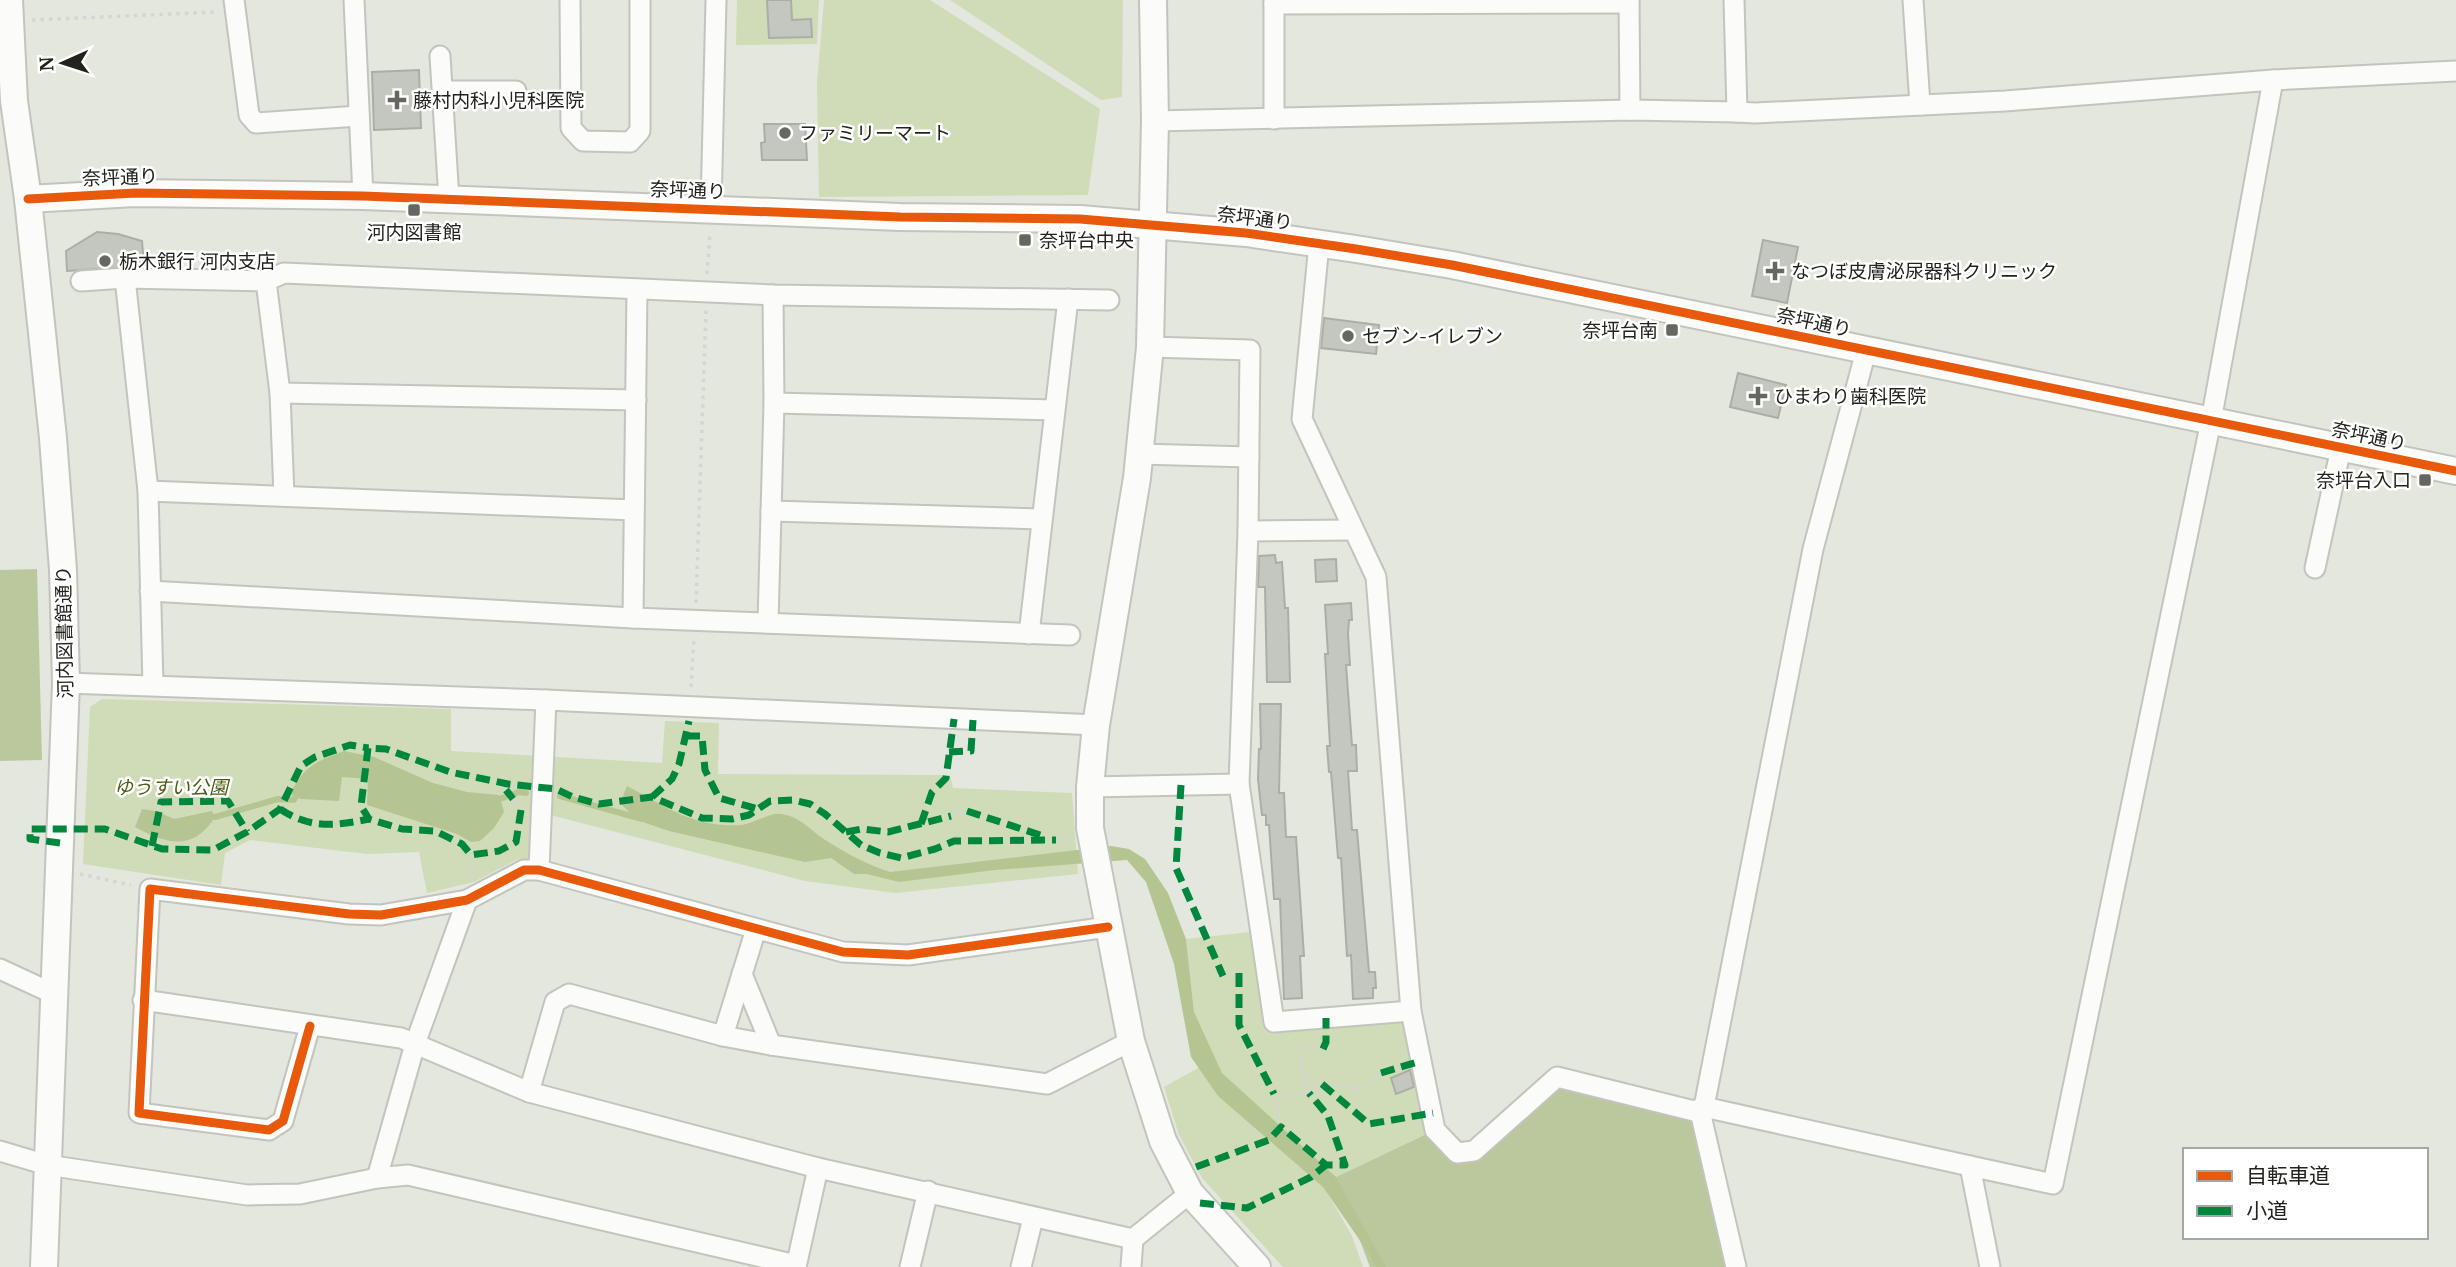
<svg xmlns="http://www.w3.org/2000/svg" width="2456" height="1267" viewBox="0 0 2456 1267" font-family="'PT Serif','Noto Sans JP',serif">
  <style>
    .green { fill: #d0dbb8 }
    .forest { fill: #bbc89e }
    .water { fill: #b5c591 }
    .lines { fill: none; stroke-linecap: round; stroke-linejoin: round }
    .stream { stroke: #b5c591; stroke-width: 6 }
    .building { fill: #c4c7bf; stroke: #abaea6; stroke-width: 2 }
    .street-casing { stroke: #c2c4bd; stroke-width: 23 }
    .secondary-casing { stroke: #c2c4bd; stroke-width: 30 }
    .path { stroke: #d5d5d3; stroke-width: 3.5; stroke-dasharray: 3.5 5; stroke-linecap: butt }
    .street { stroke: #fbfbfa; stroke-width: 19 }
    .secondary { stroke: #fbfbfa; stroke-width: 26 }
    .quiet { stroke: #00873e; stroke-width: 7; stroke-dasharray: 14 7; stroke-linecap: butt }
    .cycleway-casing { stroke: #fff; stroke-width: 13 }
    .cycleway { stroke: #e8590c; stroke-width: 9 }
    .poi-dot { fill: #656860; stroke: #fff; stroke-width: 2.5 }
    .labels { text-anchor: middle; stroke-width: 5; stroke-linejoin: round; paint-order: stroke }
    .poi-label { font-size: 19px; fill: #21231c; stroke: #fff; text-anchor: start }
    .street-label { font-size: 19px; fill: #21231c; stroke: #fff }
    .park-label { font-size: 19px; font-style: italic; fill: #4c5e12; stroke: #fff }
  </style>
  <rect width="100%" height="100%" fill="#e4e7dd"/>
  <g class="green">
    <polygon points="737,0 819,0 817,44 736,45"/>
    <polygon points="824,0 930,0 1100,109 1088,195 819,197 817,83"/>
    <polygon points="950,0 1123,0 1122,97 1101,100"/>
    <polygon points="102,699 451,709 451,751 662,763 665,721 719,723 718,774 950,775 953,788 1072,793 1078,874 895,893 805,881 535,811 531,860 518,859 474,882 427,893 419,852 367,854 250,840 225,853 221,885 83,864 90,707"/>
    <polygon points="1260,931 1274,1022 1411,1011 1435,1130 1336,1177 1324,1187 1352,1236 1363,1267 1283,1267 1202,1178 1179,1135 1164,1087 1200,1067 1186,939"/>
  </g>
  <g class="forest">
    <polygon points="37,569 42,760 0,761 0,570"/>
    <polygon points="1557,1077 1694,1111 1736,1267 1370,1267 1336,1177 1435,1130 1457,1153"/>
  </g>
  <g class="water">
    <path d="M 344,751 L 374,757 L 433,783 L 467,792 L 499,795 L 504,812 L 494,828 L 480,841 L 471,842 L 457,834 L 367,805 L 368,779 L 342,777 L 339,801 L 301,799 L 290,794 C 304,766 315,762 344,751 Z"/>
    <path d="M 627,786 C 667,807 694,828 741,825 C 754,824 769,812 782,814 C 801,817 812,832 827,841 C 847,854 868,865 890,872 L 1111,846 L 1129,849 L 1145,859 L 1168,893 L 1186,939 L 1194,1012 L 1222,1073 L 1336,1177 L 1386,1267 L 1375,1267 L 1372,1258 L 1323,1187 L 1218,1096 L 1191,1057 L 1174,964 L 1146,882 L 1127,860 L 995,870 L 899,882 L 867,874 L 854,874 L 831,858 L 805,862 L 669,831 L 637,820 L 620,803 Z"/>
    <path d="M 142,809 L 156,811 L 174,819 L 212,811 L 215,817 C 193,852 166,844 135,827 Z"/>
  </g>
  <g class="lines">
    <g class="stream">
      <polyline points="560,796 642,819"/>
      <polyline points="494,801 519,792 526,793"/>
      <polyline points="215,817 278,799 294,800 299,790"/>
    </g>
  </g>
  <g class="building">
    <polygon points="767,0 791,0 792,20 811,19 812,37 769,38"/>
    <polygon points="419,70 421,128 374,130 372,72"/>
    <polygon points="764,124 805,124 807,160 762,160 761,143 765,142"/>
    <polygon points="97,232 118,234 142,241 144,266 67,271 66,251"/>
    <polygon points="1763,240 1798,247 1787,303 1752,296"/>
    <polygon points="1324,318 1379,325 1376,354 1321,348"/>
    <polygon points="1738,373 1786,385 1778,418 1730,407"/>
    <polygon points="1275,555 1276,563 1282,562 1285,608 1288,608 1290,682 1267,682 1265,587 1258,587 1259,556"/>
    <polygon points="1336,559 1337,581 1316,582 1315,560"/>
    <polygon points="1351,603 1352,620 1349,620 1348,634 1350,665 1346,665 1352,745 1356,745 1357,771 1348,771 1352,830 1357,830 1369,972 1375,972 1376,988 1373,988 1373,998 1353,999 1351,955 1347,956 1341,858 1338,858 1331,772 1329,772 1327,746 1330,746 1325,654 1328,654 1325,605"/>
    <polygon points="1260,704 1281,704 1279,793 1284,793 1286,837 1296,837 1304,956 1300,956 1302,998 1284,999 1280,899 1274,899 1269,825 1266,825 1266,815 1262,815 1258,779 1259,749 1261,749"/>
    <polygon points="1410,1070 1414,1087 1396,1094 1391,1078"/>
  </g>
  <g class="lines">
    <g class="street-casing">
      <g id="street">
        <polyline points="234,0 249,115 256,123 359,116"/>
        <polyline points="354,0 363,196"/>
        <polyline points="570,0 571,128 583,141 630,142 640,131 640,0"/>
        <polyline points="1274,0 1274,119"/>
        <polyline points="1629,0 1630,110"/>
        <polyline points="1913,0 1920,105"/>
        <polyline points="1274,4 1629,3"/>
        <polyline points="440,56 449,200"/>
        <polyline points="442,91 516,91"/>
        <polyline points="1737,112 1755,113 2005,101 2273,80 2456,71"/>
        <polyline points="1155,121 1630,110 1737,112 1734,0"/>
        <polyline points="711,208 716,0"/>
        <polyline points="1319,244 1302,419 1376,577 1411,1011 1435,1130 1457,1153 1474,1151 1557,1077 1694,1111 1704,1107 1702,1120 1736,1267"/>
        <polyline points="125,278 148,491 153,685"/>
        <polyline points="81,281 125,278 266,281 284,273 773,295 1109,300"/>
        <polyline points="266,281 280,393 284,496"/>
        <polyline points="1150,347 1250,350 1248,531 1239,784 1274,1022 1411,1011"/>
        <polyline points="1866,351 1813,549 1704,1107 1970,1166"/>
        <polyline points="280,393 636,400"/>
        <polyline points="774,403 1054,410"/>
        <polyline points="1139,454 1249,457"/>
        <polyline points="148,491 634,510"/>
        <polyline points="771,511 1041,519"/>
        <polyline points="1248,531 1353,530"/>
        <polyline points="2315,568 2341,448"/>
        <polyline points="150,591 633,618 1070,635"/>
        <polyline points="633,618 637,289"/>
        <polyline points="768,623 774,403 773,295"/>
        <polyline points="1029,634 1068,299"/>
        <polyline points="66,683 546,700 1096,725"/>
        <polyline points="1090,787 1239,784"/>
        <polyline points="539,870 546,700"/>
        <polyline points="0,969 54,994"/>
        <polyline points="742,974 771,1045"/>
        <polyline points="143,1000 401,1038 529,1092 818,1168 1133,1239"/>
        <polyline points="310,1026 283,1121 269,1130 139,1113 150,889 349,914 381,915 467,900 524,870 539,870 843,952 908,955 1108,927"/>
        <polyline points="723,1036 756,929"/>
        <polyline points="529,1092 555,1002 569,994 723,1036 771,1045 1047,1084 1131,1041"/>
        <polyline points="0,1151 47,1165 247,1195 300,1194 377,1178 408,1175 796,1265"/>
        <polyline points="377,1178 415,1044 467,900"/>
        <polyline points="1133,1239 1190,1193"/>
        <polyline points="796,1267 818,1168"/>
        <polyline points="910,1267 928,1191"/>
        <polyline points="1021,1267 1033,1218"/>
        <polyline points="1131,1267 1133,1239"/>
        <polyline points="1990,1267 1970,1166 2053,1184 2211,421 2273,80"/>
      </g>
    </g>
    <g class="secondary-casing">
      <g id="secondary">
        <polyline points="9,0 14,101 28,199 53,438 63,570 66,683 44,1267"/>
        <polyline points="1153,0 1155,121 1150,347 1137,478 1096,725 1090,787 1090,828 1131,1041 1163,1141 1190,1193 1257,1267"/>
        <polyline points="28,199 135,193 363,196 900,217 1080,219 1246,233 1356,249 1452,265 2456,471"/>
      </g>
    </g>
    <g class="path">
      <polyline points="32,20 217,12"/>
      <polyline points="707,274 710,233"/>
      <polyline points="696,603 706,310"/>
      <polyline points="691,687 694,639"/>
      <polyline points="498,782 506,790"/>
      <polyline points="513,799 521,810"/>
      <polyline points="951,816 967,811"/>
      <polyline points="1056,840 1069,841"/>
      <polyline points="80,874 131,885"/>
      <polyline points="471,877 471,855"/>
      <polyline points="1223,976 1239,973"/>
      <path d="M 1309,1093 C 1305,1078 1295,1058 1306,1046 L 1323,1049"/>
      <polyline points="1281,1127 1274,1094 1309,1093 1322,1084 1360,1089 1381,1073"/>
    </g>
    <use href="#street" class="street"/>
    <use href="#secondary" class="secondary"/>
    <g class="quiet">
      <polyline points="686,736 702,736 705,770 719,798 758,809"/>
      <polyline points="949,752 971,751 973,720"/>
      <polyline points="1181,785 1176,868 1223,976"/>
      <polyline points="506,790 513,799"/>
      <polyline points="652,797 672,779 679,764 689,721"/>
      <path d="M 280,809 C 310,829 335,826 369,819"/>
      <polyline points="521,810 516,842 499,851 471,855 462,844 435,831 402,829 369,819 361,806 368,748 386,749 450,772 508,784 556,789 573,797 599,804 652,797 702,818 732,819 749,815 770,801 793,800 810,804 825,814 861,845 880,853 901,858 935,849 954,841 1056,840"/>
      <polyline points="967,811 1046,837"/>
      <polyline points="921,824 932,792 946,778 954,719"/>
      <polyline points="846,832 862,829 888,832 951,816"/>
      <polyline points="60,843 30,839 30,829 105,829 162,849 213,850 247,832 280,809 301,766 315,757 350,745 368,748"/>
      <polyline points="152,846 161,802 228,801 247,832"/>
      <polyline points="1239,973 1239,1025 1274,1094"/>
      <polyline points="1323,1049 1326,1042 1326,1018"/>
      <polyline points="1381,1073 1421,1061"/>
      <polyline points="1322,1084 1369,1124 1433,1113"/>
      <polyline points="1196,1167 1269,1140 1281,1127 1326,1165 1345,1165 1328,1116 1309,1093"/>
      <polyline points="1200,1203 1247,1208 1311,1177 1326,1165"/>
    </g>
    <g class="cycleway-casing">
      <g id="cycleway">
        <polyline points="28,199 135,193 363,196 900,217 1080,219 1246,233 1356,249 1452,265 2456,471"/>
        <polyline points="310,1026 283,1121 269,1130 139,1113 150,889 349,914 381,915 467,900 524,870 539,870 843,952 908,955 1108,927"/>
      </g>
    </g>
    <use href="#cycleway" class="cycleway"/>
  </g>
  <g class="poi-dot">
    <path d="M393.5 89.5h7v7h7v7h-7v7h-7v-7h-7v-7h7z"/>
    <circle cx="785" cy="133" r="7"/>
    <rect x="407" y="203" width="14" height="14" rx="3.5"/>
    <rect x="1018" y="233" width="14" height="14" rx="3.5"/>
    <circle cx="105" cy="261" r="7"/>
    <path d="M1771.5 260.5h7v7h7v7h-7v7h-7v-7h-7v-7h7z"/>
    <rect x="1665" y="323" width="14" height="14" rx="3.5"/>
    <circle cx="1348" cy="336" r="7"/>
    <path d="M1754.5 385.5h7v7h7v7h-7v7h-7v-7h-7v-7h7z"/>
    <rect x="2418" y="473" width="14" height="14" rx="3.5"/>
  </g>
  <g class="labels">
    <g class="poi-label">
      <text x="413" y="107">藤村内科小児科医院</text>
      <text x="799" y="140">ファミリーマート</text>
      <text x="414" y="239" text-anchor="middle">河内図書館</text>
      <text x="1039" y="247">奈坪台中央</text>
      <text x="119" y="268">栃木銀行 河内支店</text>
      <text x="1791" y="278">なつぼ皮膚泌尿器科クリニック</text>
      <text x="1658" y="337" text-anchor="end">奈坪台南</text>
      <text x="1362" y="343">セブン-イレブン</text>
      <text x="1774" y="403">ひまわり歯科医院</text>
      <text x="2411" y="487" text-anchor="end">奈坪台入口</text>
    </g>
    <g class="street-label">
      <text transform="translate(120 177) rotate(-2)" y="7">奈坪通り</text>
      <text transform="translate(688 190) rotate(2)" y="7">奈坪通り</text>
      <text transform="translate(1255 218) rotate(7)" y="7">奈坪通り</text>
      <text transform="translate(1814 322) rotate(12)" y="7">奈坪通り</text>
      <text transform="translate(2369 436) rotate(12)" y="7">奈坪通り</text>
      <text transform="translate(64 632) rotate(-91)" y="7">河内図書館通り</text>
    </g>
    <g class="park-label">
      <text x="171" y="794">ゆうすい公園</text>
    </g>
  </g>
  <rect x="2183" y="1148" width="245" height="91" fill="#ffffff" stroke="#a6a7a4" stroke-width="2"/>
  <rect x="2197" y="1171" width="35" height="10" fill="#e8590c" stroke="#a6a7a4" stroke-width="2"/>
  <text x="2246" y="1183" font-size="21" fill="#21231c">自転車道</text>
  <rect x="2197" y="1206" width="35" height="10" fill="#00873e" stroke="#a6a7a4" stroke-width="2"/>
  <text x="2246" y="1218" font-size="21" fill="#21231c">小道</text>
  <g transform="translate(63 63) rotate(267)" stroke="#ffffff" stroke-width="5" paint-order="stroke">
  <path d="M0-5L12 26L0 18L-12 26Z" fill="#21231c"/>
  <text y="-10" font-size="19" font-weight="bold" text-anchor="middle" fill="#21231c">N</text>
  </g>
</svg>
